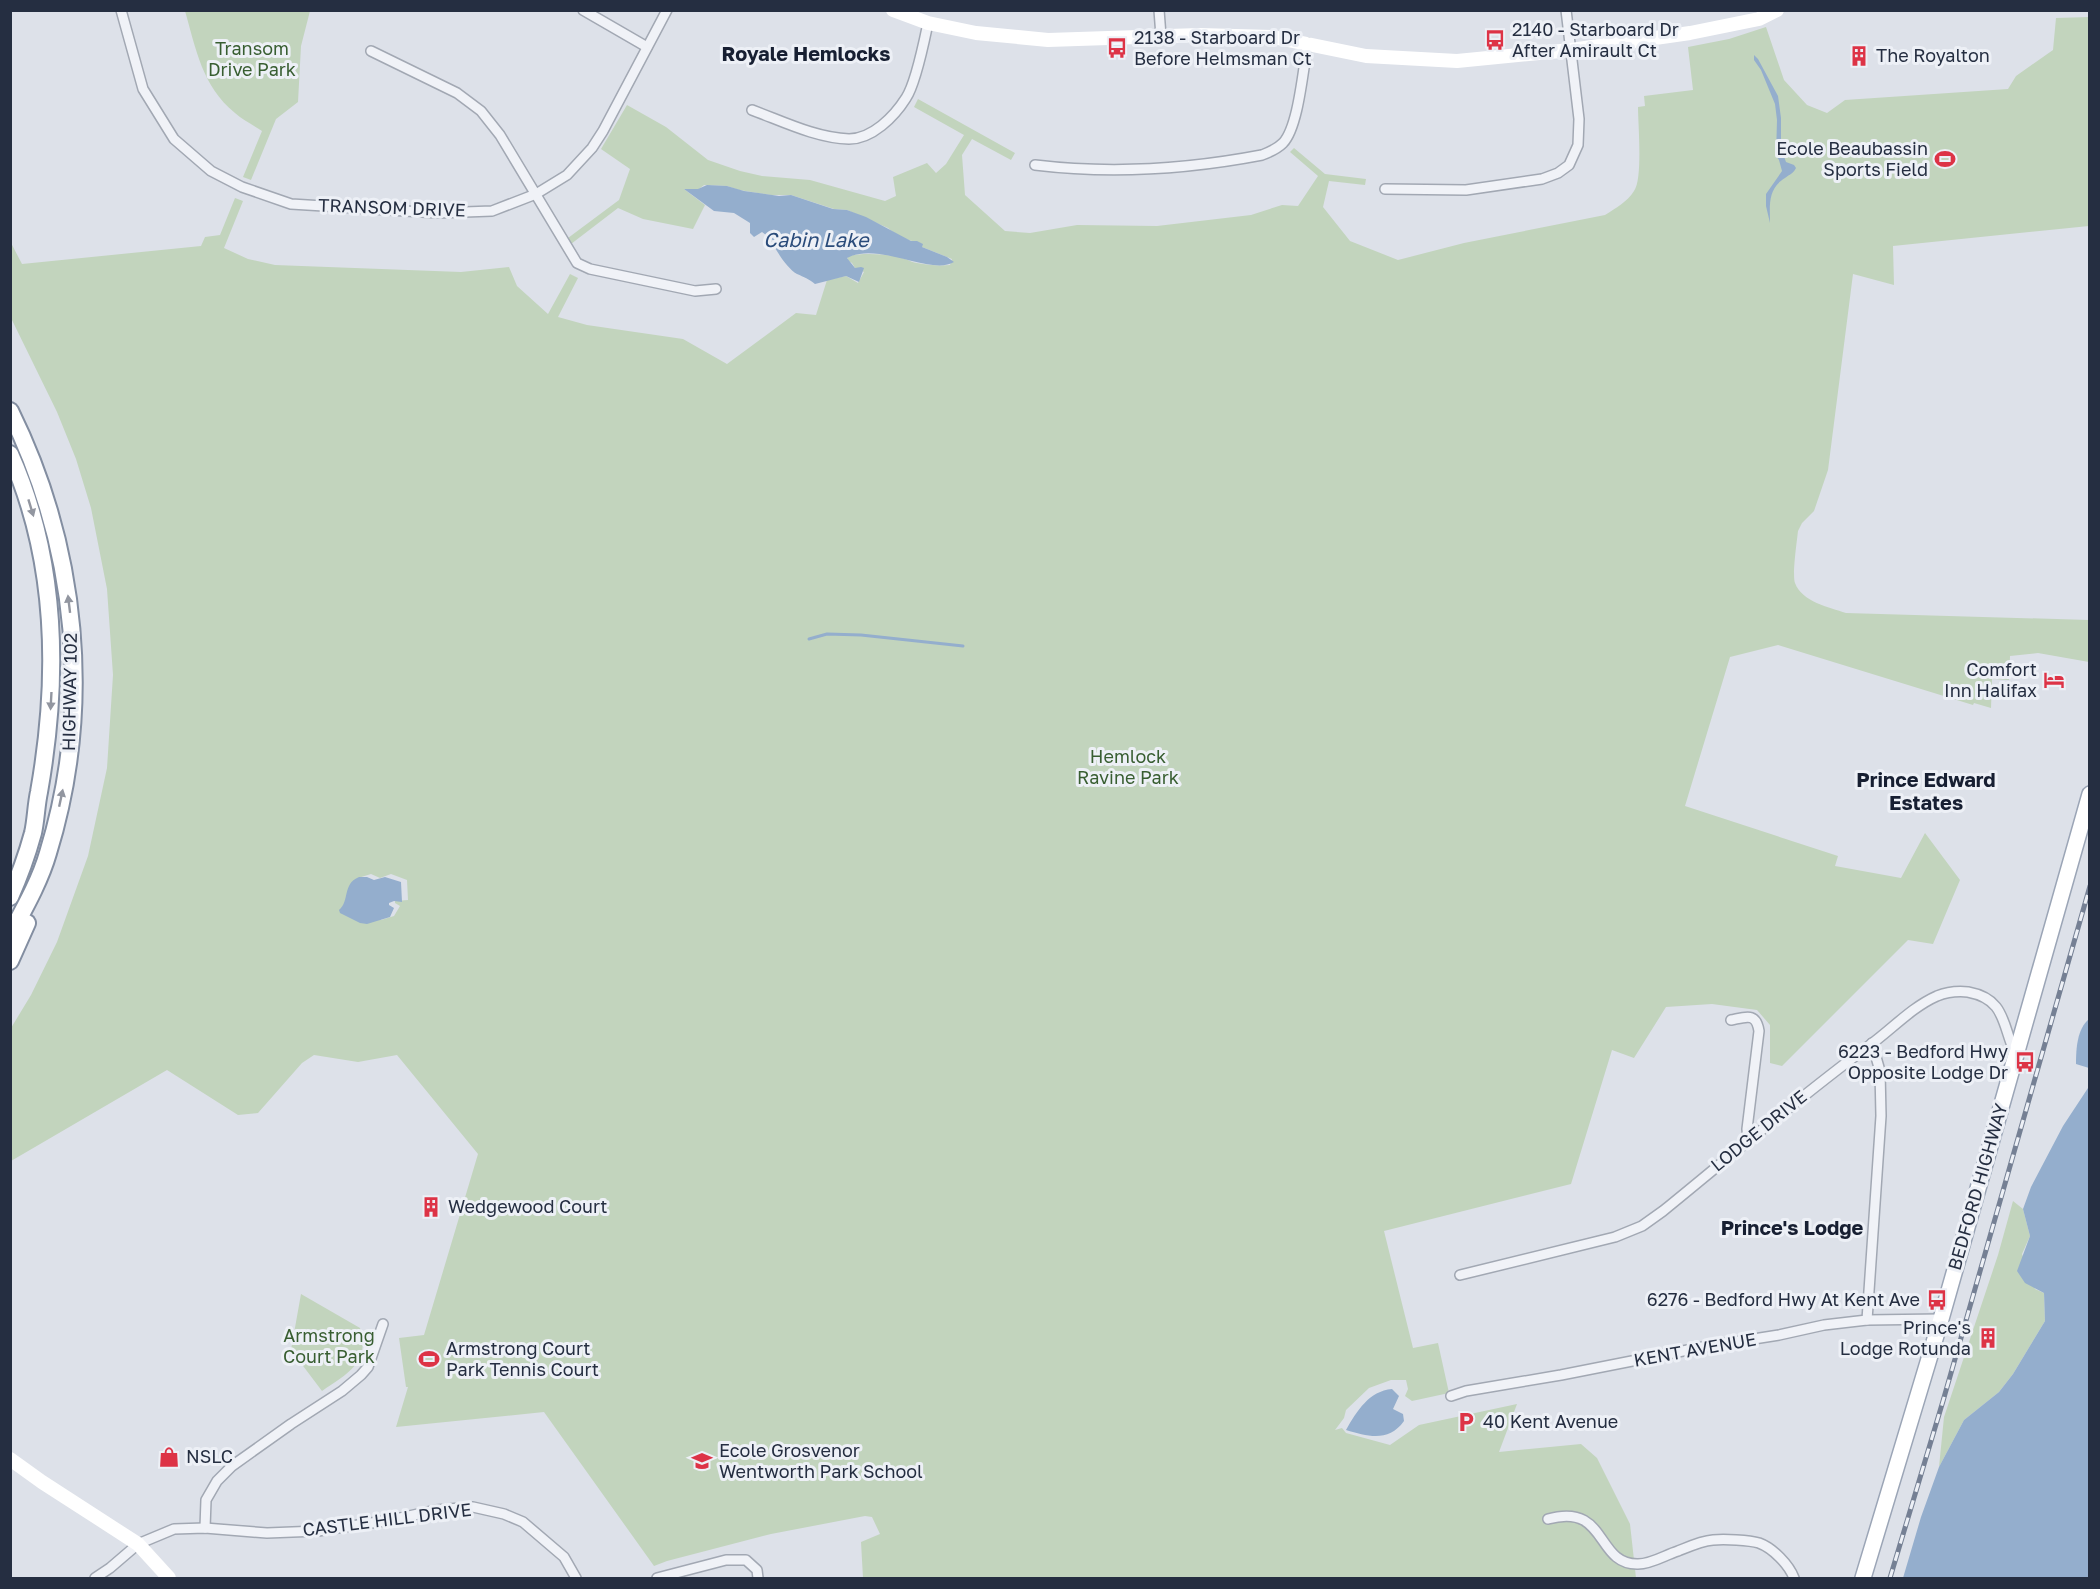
<svg xmlns="http://www.w3.org/2000/svg" width="2100" height="1589" viewBox="0 0 2100 1589" font-family="'Golos Text',sans-serif">
  <style>
    .green { fill: #c2d4bd; fill-rule: evenodd }
    .water { fill: #94aecd }
    .lines { fill: none; stroke-linecap: round; stroke-linejoin: round }
    .stream { stroke: #94aecd; stroke-width: 3 }
    .street-casing { stroke: #a2a8b3; stroke-width: 12 }
    .primary-casing { stroke: #9ba5b6; stroke-width: 18 }
    .highway-casing { stroke: #838ea1; stroke-width: 20 }
    .street { stroke: #f0f2f7; stroke-width: 9 }
    .secondary { stroke: #fff; stroke-width: 14 }
    .primary { stroke: #fff; stroke-width: 15 }
    .highway { stroke: #fff; stroke-width: 16 }
    .rail-casing { stroke: #758094; stroke-width: 5 }
    .rail { stroke: #edf0f6; stroke-width: 3; stroke-dasharray: 9; stroke-linecap: butt }
    .oneway { fill: #9296a0 }
    .labels { text-anchor: middle; stroke-width: 6; stroke-linejoin: round; paint-order: stroke }
    .poi-label { font-size: 18px; fill: #252e41; stroke: #edf0f6; text-anchor: start }
    .park-label { font-size: 18px; fill: #385e31; stroke: #edf0f6 }
    .street-label { font-size: 18px; fill: #252e41; stroke: #edf0f6 }
    .neighbourhood-label { font-size: 20px; font-weight: bold; fill: #171f32; stroke: #edf0f6 }
    .water-label { font-size: 20px; font-style: italic; fill: #2a4b7a; stroke: #edf0f6 }
  </style>
  <rect width="100%" height="100%" fill="#dde1e9"/>
  <g class="green">
    <path d="M 185,11 L 310,11 L 301,46 L 298,102 L 276,119 L 251,180 L 243,177 L 262,131 C 253,125 243,120 235,113 C 202,86 196,49 185,11 Z"/>
    <path d="M 2089,17 L 2089,226 L 1893,246 L 1894,285 L 1853,274 L 1828,470 L 1814,511 L 1802,523 L 1798,531 C 1797,541 1792,575 1795,583 C 1802,602 1829,607 1846,613 L 2089,620 L 2089,662 L 2038,653 L 2010,656 L 2009,680 L 1992,679 L 1991,708 L 1974,703 L 1973,705 L 1778,645 L 1730,657 L 1685,806 L 1838,856 L 1835,866 L 1901,878 L 1925,833 L 1960,880 L 1933,944 L 1908,940 L 1782,1066 L 1770,1063 L 1770,1025 L 1757,1010 L 1712,1004 L 1666,1007 L 1634,1058 L 1612,1050 L 1571,1184 L 1384,1231 L 1413,1348 L 1438,1343 L 1449,1393 L 1412,1401 L 1405,1396 L 1408,1389 L 1406,1380 L 1391,1380 L 1369,1388 L 1346,1410 L 1344,1418 L 1335,1430 L 1342,1428 L 1346,1433 L 1390,1445 L 1419,1425 L 1517,1404 L 1499,1452 L 1581,1444 L 1597,1458 L 1630,1524 L 1636,1578 L 863,1578 L 861,1542 L 880,1534 L 872,1517 L 865,1516 L 771,1534 L 667,1561 L 654,1566 L 544,1412 L 396,1427 L 408,1387 L 406,1387 L 399,1338 L 424,1335 L 478,1154 L 397,1055 L 358,1062 L 314,1055 L 302,1063 L 258,1113 L 238,1115 L 167,1070 L 11,1161 L 11,1028 L 31,995 L 57,942 L 88,856 L 107,768 L 113,675 L 107,589 L 91,508 L 76,459 L 57,412 L 11,318 L 10,241 L 22,264 L 201,246 L 205,237 L 220,235 L 235,198 L 243,201 L 224,248 L 248,259 L 275,265 L 461,272 L 509,267 L 517,286 L 548,314 L 570,274 L 578,278 L 558,317 L 587,325 L 683,339 L 727,364 L 796,313 L 816,315 L 827,280 L 846,276 L 858,283 L 864,272 L 855,268 L 852,263 L 847,260 L 848,256 C 864,253 879,254 895,256 C 903,257 910,262 917,263 C 928,265 939,266 950,265 L 952,259 L 922,247 L 922,244 C 919,242 915,242 912,241 C 906,240 893,233 888,228 L 847,210 L 834,209 L 791,195 L 771,195 L 739,190 L 727,186 L 704,185 L 699,189 L 684,189 L 705,205 L 693,229 L 643,219 L 618,208 L 571,244 L 568,238 L 619,200 L 630,169 L 601,149 L 627,105 L 666,127 L 708,160 L 740,171 L 762,176 L 810,180 L 885,201 L 896,196 L 893,177 L 927,163 L 936,173 L 946,164 L 964,135 L 914,107 L 918,99 L 1015,153 L 1011,160 L 972,139 L 962,155 L 965,195 L 1005,231 L 1030,233 L 1077,225 L 1157,226 L 1251,215 L 1282,205 L 1298,206 L 1318,176 L 1290,152 L 1294,148 L 1325,174 L 1366,179 L 1365,185 L 1329,181 L 1323,207 L 1350,241 L 1398,260 L 1464,243 L 1605,215 C 1616,208 1627,202 1634,191 C 1643,179 1638,124 1638,107 L 1645,106 L 1644,96 L 1693,90 L 1688,47 L 1729,39 L 1766,27 L 1784,80 L 1807,105 L 1827,113 L 1845,100 L 2008,89 L 2016,76 L 2053,50 L 2056,18 ZM 371,874 L 380,878 L 391,874 L 407,880 L 408,900 L 395,901 L 395,903 L 400,906 L 394,916 L 381,920 L 358,878 Z"/>
    <polygon points="2013,1201 2023,1209 2030,1236 2022,1254 2035,1289 2044,1293 2045,1321 2013,1374 1999,1392 1964,1420 1939,1467 1944,1417 1998,1255"/>
    <path d="M 301,1294 L 360,1328 C 371,1362 347,1374 322,1391 L 291,1350 Z"/>
  </g>
  <g class="water">
    <path d="M 1754,55 L 1758,59 L 1778,96 L 1781,118 L 1781,148 L 1786,162 L 1794,165 L 1796,168 C 1793,174 1790,174 1785,178 C 1767,189 1770,206 1770,223 L 1766,206 L 1766,194 L 1782,171 L 1779,160 L 1776,156 L 1777,120 L 1775,104 L 1761,70 L 1754,60 Z"/>
    <path d="M 707,185 L 727,186 L 744,191 L 779,196 L 791,195 L 833,209 L 847,210 L 866,217 L 911,241 L 917,241 L 923,244 L 922,247 L 947,257 L 954,262 C 931,276 878,241 847,258 L 855,268 L 861,267 L 864,268 L 859,282 L 846,276 L 815,284 C 809,279 804,277 797,274 C 788,269 779,255 774,246 L 774,241 L 762,232 L 754,237 L 750,233 L 750,223 L 734,213 L 714,211 L 684,189 L 698,189 Z"/>
    <path d="M 359,877 L 367,877 L 374,880 L 385,877 L 401,882 L 402,902 L 394,901 L 389,903 L 389,905 L 394,908 L 390,917 L 367,924 L 360,923 L 340,913 L 339,910 C 350,901 342,884 359,877 Z"/>
    <path d="M 2089,1019 L 2089,1068 L 2076,1064 C 2076,1049 2077,1029 2089,1019 Z"/>
    <polygon points="2089,1070 2089,1578 1903,1578 1921,1517 1939,1467 1964,1420 1999,1392 2013,1374 2045,1321 2044,1293 2025,1283 2017,1271 2030,1236 2023,1209 2031,1187 2063,1126 2088,1088"/>
    <path d="M 1392,1389 L 1399,1396 L 1393,1409 L 1403,1414 L 1404,1421 C 1389,1442 1369,1437 1346,1430 C 1357,1411 1369,1391 1392,1389 Z"/>
  </g>
  <g class="lines">
    <polyline class="stream" points="809,639 827,634 861,635 963,646"/>
    <g class="street-casing">
      <g id="street">
        <polyline points="121,10 143,89 174,139 211,171 242,187 291,204 438,213 492,211 536,194 567,175 592,148 603,131 667,10"/>
        <polyline points="583,10 647,47"/>
        <polyline points="1159,10 1161,36"/>
        <polyline points="371,51 457,93 481,111 500,135 577,263 590,269 695,291 716,289"/>
        <path d="M 752,110 C 782,121 816,138 849,139 C 872,139 894,117 906,98 C 916,83 924,42 928,23"/>
        <path d="M 1035,165 C 1110,174 1189,169 1262,155 C 1270,152 1277,149 1283,143 C 1299,126 1303,67 1308,43"/>
        <polyline points="1385,189 1466,190 1542,179 1558,173 1569,165 1578,145 1579,119 1566,10"/>
        <path d="M 1731,1020 C 1746,1017 1756,1012 1759,1031 L 1747,1129 L 1748,1141"/>
        <path d="M 1460,1275 L 1615,1237 L 1642,1226 L 1663,1211 C 1732,1155 1799,1097 1870,1045 C 1892,1029 1912,1007 1937,996 C 1947,992 1958,991 1968,992 C 2006,999 2002,1025 2015,1053"/>
        <polyline points="1867,1320 1881,1116 1880,1071 1872,1043"/>
        <polyline points="1451,1396 1466,1391 1561,1375 1703,1347 1779,1335 1824,1325 1867,1320 1941,1319"/>
        <path d="M 1548,1519 C 1608,1502 1595,1565 1638,1564 C 1652,1564 1665,1555 1678,1551 C 1688,1547 1701,1541 1713,1540 C 1724,1539 1749,1540 1759,1543 C 1773,1548 1789,1565 1794,1578"/>
        <polyline points="205,1528 206,1500 217,1481 232,1466 291,1424 342,1391 361,1375 368,1367 383,1324"/>
        <polyline points="95,1578 110,1568 138,1544 174,1529 205,1528 267,1533 318,1531 391,1520 436,1510 473,1507 504,1514 523,1522 564,1557 576,1578"/>
        <polyline points="657,1578 726,1560 746,1560 757,1570 758,1578"/>
      </g>
    </g>
    <g class="primary-casing">
      <polyline id="primary" points="1863,1578 1941,1319 2090,794"/>
    </g>
    <g class="highway-casing">
      <g id="highway">
        <path d="M 10,411 C 78,549 93,707 48,853 C 40,881 24,909 10,935"/>
        <path d="M 10,454 C 58,561 59,679 39,792 C 36,806 36,820 33,833 C 27,855 19,877 10,897"/>
        <polyline points="10,961 27,923"/>
      </g>
    </g>
    <use href="#street" class="street"/>
    <g class="secondary">
      <polyline points="893,10 928,23 976,33 1048,40 1199,35 1273,37 1366,56 1457,61 1571,50 1690,33 1759,19 1777,10"/>
      <polyline points="10,1459 42,1482 138,1544 169,1578"/>
    </g>
    <use href="#primary" class="primary"/>
    <use href="#highway" class="highway"/>
    <g class="rail-casing">
      <polyline id="rail" points="1890,1578 1943,1401 2090,886"/>
    </g>
    <use href="#rail" class="rail"/>
  </g>
  <defs><path id="oneway-solid" d="M-6-.8H1V-3.2L6.5 0L1 3.2V.8H-6Z" transform="scale(1.5)"/></defs>
  <g class="oneway">
    <use href="#oneway-solid" transform="translate(31 508) rotate(73)"/>
    <use href="#oneway-solid" transform="translate(69 604) rotate(-97)"/>
    <use href="#oneway-solid" transform="translate(51 701) rotate(93)"/>
    <use href="#oneway-solid" transform="translate(61 798) rotate(-78)"/>
  </g>
  <defs>
    <g id="bus-bare" transform="scale(1.62)"><path d="M-5-6H5V4H4V6H2V4H-2V6H-4V4H-5ZM-3.5-4V0h7V-4ZM-3.5 1.2v1.5H-2V1.2ZM2 1.2v1.5H3.5V1.2Z" fill="#dd3346" stroke="#edf0f6" stroke-width="2.5" paint-order="stroke"/></g>
    <g id="building-bare" transform="scale(1.62)"><path d="M-4-6H4V6H1V3H-1V6H-4ZM-2.5-4.3h1.7v1.8h-1.7ZM.8-4.3h1.7v1.8H.8ZM-2.5-1h1.7V.8h-1.7ZM.8-1h1.7V.8H.8Z" fill="#dd3346" stroke="#edf0f6" stroke-width="2.5" paint-order="stroke"/></g>
    <g id="stadium-bare" transform="scale(1.62)"><path d="M0-5a6.5 5 0 1 0 0 10a6.5 5 0 1 0 0-10ZM-3.5-1.8h7v3.6h-7Z" fill="#dd3346" stroke="#edf0f6" stroke-width="2.5" paint-order="stroke"/></g>
    <g id="hotel-bare" transform="scale(1.62)"><path d="M-6-4.5h1.5V1H6V5H4.5V3h-9V5H-6ZM-4 0a1.8 1.8 0 1 1 3.6 0ZM.5 0V-2.5h3Q6-2.5 6 0Z" fill="#dd3346" stroke="#edf0f6" stroke-width="2.5" paint-order="stroke"/></g>
    <g id="parking-bare" transform="scale(1.62)"><path d="M-3.5-5.5H1a3.5 3.5 0 0 1 0 7H-1V5.5H-3.5ZM-1-3.4V-.6H.8a1.4 1.4 0 0 0 0-2.8Z" fill="#dd3346" stroke="#edf0f6" stroke-width="2.5" paint-order="stroke"/></g>
    <g id="shop-bare" transform="scale(1.62)"><path d="M-5-2.5h2.3a2.7 3.5 0 0 1 5.4 0H5L5.5 6h-11ZM-1.5-2.5h3a1.5 2.3 0 0 0-3 0Z" fill="#dd3346" stroke="#edf0f6" stroke-width="2.5" paint-order="stroke"/></g>
    <g id="school-bare" transform="scale(1.62)"><path d="M0-5L7-2L0 1L-7-2ZM-4 1L0 2.5L4 1V4Q0 6-4 4Z" fill="#dd3346" stroke="#edf0f6" stroke-width="2.5" paint-order="stroke"/></g>
  </defs>
  <g fill-rule="evenodd">
    <use href="#bus-bare" x="1495" y="40"/>
    <use href="#bus-bare" x="1117" y="48"/>
    <use href="#building-bare" x="1859" y="56"/>
    <use href="#stadium-bare" x="1945" y="159"/>
    <use href="#hotel-bare" x="2054" y="680"/>
    <use href="#bus-bare" x="2025" y="1062"/>
    <use href="#building-bare" x="431" y="1207"/>
    <use href="#bus-bare" x="1937" y="1300"/>
    <use href="#building-bare" x="1988" y="1338"/>
    <use href="#stadium-bare" x="429" y="1359"/>
    <use href="#parking-bare" x="1466" y="1422"/>
    <use href="#shop-bare" x="169" y="1457"/>
    <use href="#school-bare" x="702" y="1461"/>
  </g>
  <g class="labels">
    <g class="poi-label">
      <text x="1512" y="36">2140 - Starboard Dr<tspan x="1512" dy="21">After Amirault Ct</tspan></text>
      <text x="1134" y="44">2138 - Starboard Dr<tspan x="1134" dy="21">Before Helmsman Ct</tspan></text>
      <text x="1876" y="62">The Royalton</text>
      <text x="1928" y="155" text-anchor="end">Ecole Beaubassin<tspan x="1928" dy="21">Sports Field</tspan></text>
      <text x="2037" y="676" text-anchor="end">Comfort<tspan x="2037" dy="21">Inn Halifax</tspan></text>
      <text x="2008" y="1058" text-anchor="end">6223 - Bedford Hwy<tspan x="2008" dy="21">Opposite Lodge Dr</tspan></text>
      <text x="448" y="1213">Wedgewood Court</text>
      <text x="1920" y="1306" text-anchor="end">6276 - Bedford Hwy At Kent Ave</text>
      <text x="1971" y="1334" text-anchor="end">Prince's<tspan x="1971" dy="21">Lodge Rotunda</tspan></text>
      <text x="446" y="1355">Armstrong Court<tspan x="446" dy="21">Park Tennis Court</tspan></text>
      <text x="1483" y="1428">40 Kent Avenue</text>
      <text x="719" y="1457">Ecole Grosvenor<tspan x="719" dy="21">Wentworth Park School</tspan></text>
      <text x="186" y="1463">NSLC</text>
    </g>
    <g class="park-label">
      <text x="252" y="55">Transom<tspan x="252" dy="21">Drive Park</tspan></text>
      <text x="1128" y="763">Hemlock<tspan x="1128" dy="21">Ravine Park</tspan></text>
      <text x="329" y="1342">Armstrong<tspan x="329" dy="21">Court Park</tspan></text>
    </g>
    <g class="street-label">
      <text transform="translate(392 208) rotate(2)" y="6">TRANSOM DRIVE</text>
      <text transform="translate(70 692) rotate(-89)" y="6">HIGHWAY 102</text>
      <text transform="translate(1759 1131) rotate(-39)" y="6">LODGE DRIVE</text>
      <text transform="translate(1978 1187) rotate(-74)" y="6">BEDFORD HIGHWAY</text>
      <text transform="translate(1695 1350) rotate(-10)" y="6">KENT AVENUE</text>
      <text transform="translate(387 1520) rotate(-7)" y="6">CASTLE HILL DRIVE</text>
    </g>
    <g class="neighbourhood-label">
      <text x="806" y="61">Royale Hemlocks</text>
      <text x="1926" y="787">Prince Edward<tspan x="1926" dy="23">Estates</tspan></text>
      <text x="1792" y="1235">Prince's Lodge</text>
    </g>
    <g class="water-label">
      <text x="816" y="247">Cabin Lake</text>
    </g>
  </g>
  <rect width="2100" height="1589" fill="none" stroke="#252e41" stroke-width="24"/>
</svg>
